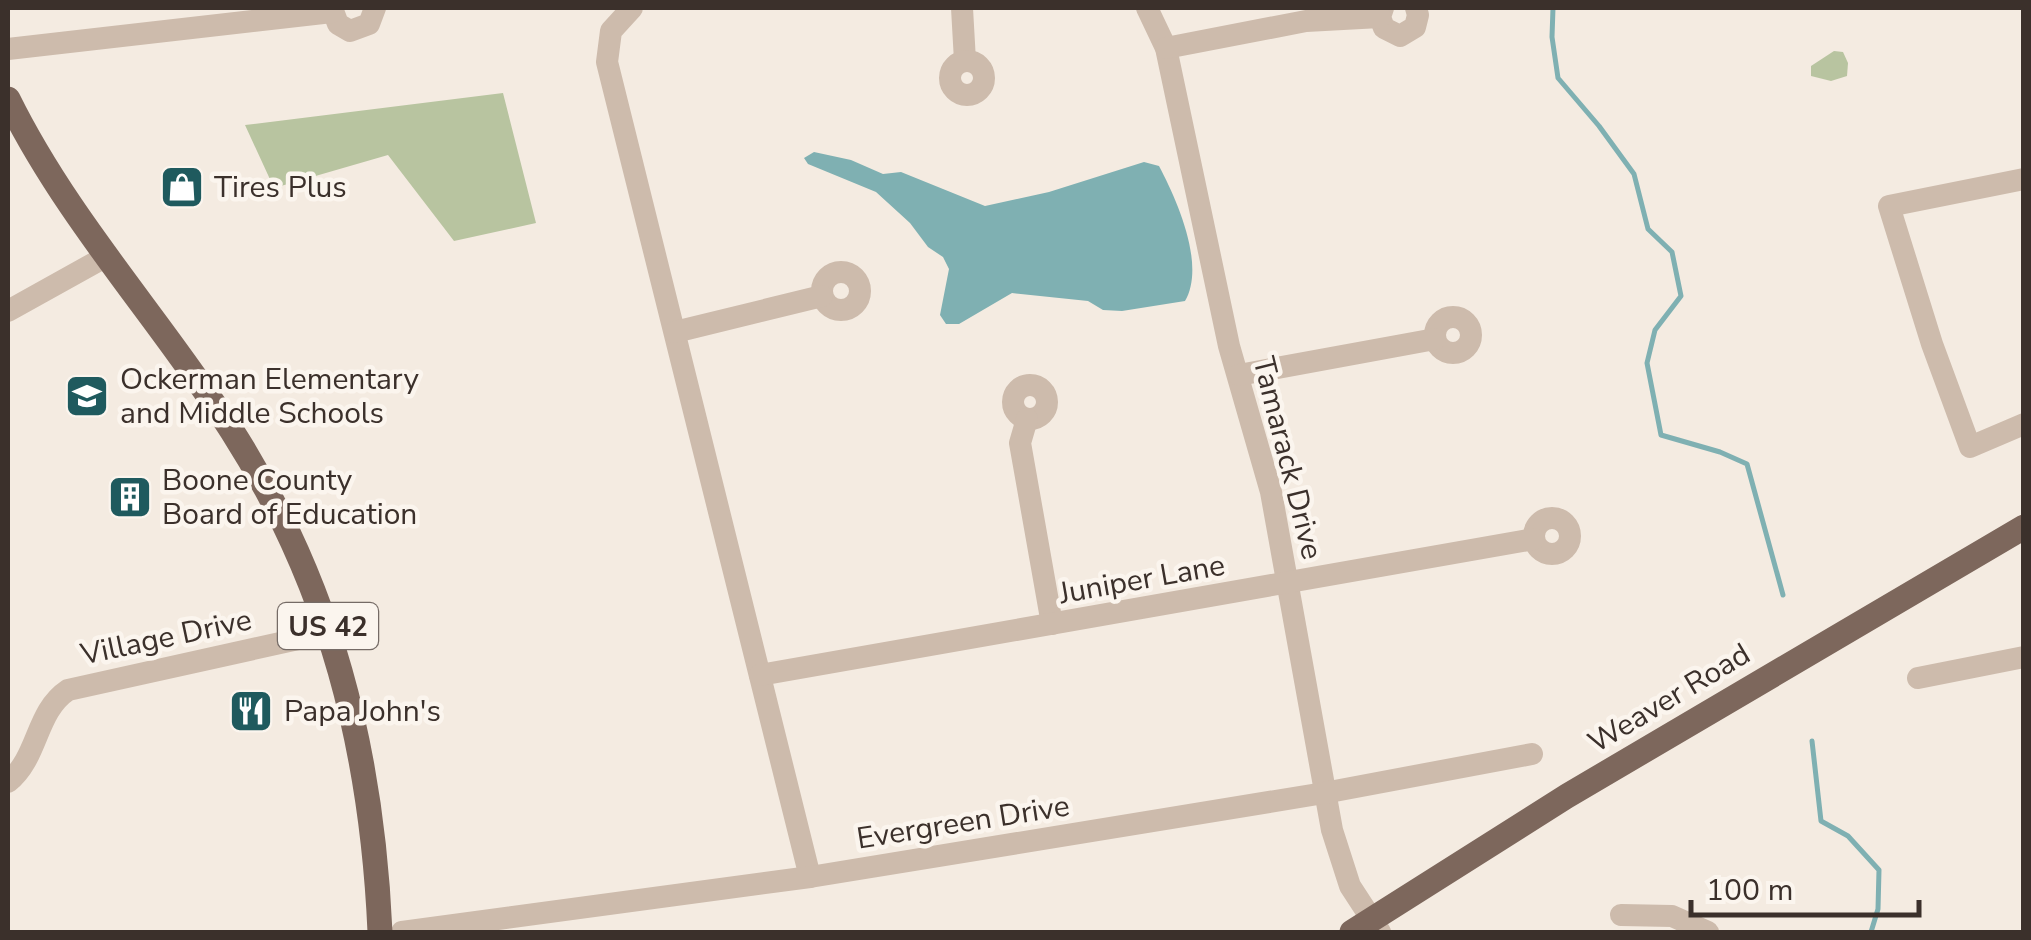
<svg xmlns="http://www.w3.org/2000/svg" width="2031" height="940" viewBox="0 0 2031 940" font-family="'Nunito Sans',sans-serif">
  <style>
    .green { fill: #b8c4a0 }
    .water { fill: #7fb0b2 }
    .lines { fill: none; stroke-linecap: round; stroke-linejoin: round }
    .stream { stroke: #7fb0b2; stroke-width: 5 }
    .minor { stroke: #cdbbac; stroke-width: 22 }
    .major { stroke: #7d675c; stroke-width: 25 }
    .labels { text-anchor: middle; stroke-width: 9; stroke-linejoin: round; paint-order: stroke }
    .shield { fill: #fbf5ee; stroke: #756b66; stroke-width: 2.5 }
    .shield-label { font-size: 28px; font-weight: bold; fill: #3b302b }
    .poi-label { font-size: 30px; fill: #3b302b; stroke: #fbf5ee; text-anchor: start }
    .street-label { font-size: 30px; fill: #3b302b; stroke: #fbf5ee }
  </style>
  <rect width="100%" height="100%" fill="#f4ebe1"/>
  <g class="green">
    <polygon points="1834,51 1843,52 1848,63 1847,76 1831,81 1811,76 1811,66"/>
    <polygon points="503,93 536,223 454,241 388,155 274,188 245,125"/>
  </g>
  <path class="water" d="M 814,152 L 851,160 L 883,174 L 901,172 L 985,206 L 1049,192 L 1144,162 L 1159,166 C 1177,200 1206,265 1185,301 L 1122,311 L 1103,310 L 1088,301 L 1012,293 L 959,324 L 946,324 L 940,315 L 949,269 L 943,257 L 928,247 L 910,223 L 876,192 L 808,164 L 804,158 Z"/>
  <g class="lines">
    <g class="stream">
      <polyline points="1553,8 1552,37 1558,78 1599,126 1634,174 1648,229 1672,252 1681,296 1655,330 1647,363 1661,435 1720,452 1747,464 1783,595"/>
      <polyline points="1812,741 1821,821 1848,836 1879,870 1878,909 1871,932"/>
    </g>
    <g class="minor">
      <polyline points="332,8 338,24 350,31 369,24 375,8"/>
      <polyline points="632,8 611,31 607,62 810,877"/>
      <polyline points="962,8 965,61"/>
      <polyline points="1147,8 1166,48 1229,346 1271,492 1332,830 1350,886 1380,932"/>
      <polyline points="1383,8 1380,17 1384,28 1400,36 1415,27 1418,15 1416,8"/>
      <polyline points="1166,48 1306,21 1380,17"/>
      <polyline points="8,49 332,12"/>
      <circle cx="967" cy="78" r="17"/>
      <polyline points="2024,179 1889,206 1932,344 1970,447 2024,424"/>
      <circle cx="841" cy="291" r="19"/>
      <polyline points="8,311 107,256"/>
      <circle cx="1453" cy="335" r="18"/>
      <polyline points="675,332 822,296"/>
      <polyline points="1239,375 1435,339"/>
      <circle cx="1030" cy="402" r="17"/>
      <polyline points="1027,419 1020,443 1052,624"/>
      <circle cx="1552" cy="536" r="18"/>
      <polyline points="760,675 1534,539"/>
      <polyline points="1918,678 2024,657"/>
      <path d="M 8,782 C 39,757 35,712 68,690 L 330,632"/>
      <polyline points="1621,915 1672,916 1708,932"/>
      <polyline points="402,932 810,877 1324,793 1532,754"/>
    </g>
    <g class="major">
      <path d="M 8,99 C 67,219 160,319 232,431 C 331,586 372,750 380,932"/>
      <polyline points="1352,932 1567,796 2024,527"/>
    </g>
  </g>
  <defs>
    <g id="shop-square" transform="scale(2.25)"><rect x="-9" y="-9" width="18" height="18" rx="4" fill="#1f5a5e" stroke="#fbf5ee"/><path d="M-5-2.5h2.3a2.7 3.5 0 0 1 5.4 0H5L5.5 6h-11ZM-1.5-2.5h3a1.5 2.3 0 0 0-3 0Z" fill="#fff"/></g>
    <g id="school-square" transform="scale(2.25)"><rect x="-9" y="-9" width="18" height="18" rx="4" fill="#1f5a5e" stroke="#fbf5ee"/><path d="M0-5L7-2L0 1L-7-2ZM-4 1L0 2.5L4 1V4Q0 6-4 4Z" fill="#fff"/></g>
    <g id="building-square" transform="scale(2.25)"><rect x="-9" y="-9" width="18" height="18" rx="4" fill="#1f5a5e" stroke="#fbf5ee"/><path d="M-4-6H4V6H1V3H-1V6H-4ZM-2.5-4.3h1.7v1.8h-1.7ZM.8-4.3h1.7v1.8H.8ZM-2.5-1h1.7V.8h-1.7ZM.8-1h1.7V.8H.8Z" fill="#fff"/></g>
    <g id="restaurant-square" transform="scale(2.25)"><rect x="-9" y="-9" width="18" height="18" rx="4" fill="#1f5a5e" stroke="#fbf5ee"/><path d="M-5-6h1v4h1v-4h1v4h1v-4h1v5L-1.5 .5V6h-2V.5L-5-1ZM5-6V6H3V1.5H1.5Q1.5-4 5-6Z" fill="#fff"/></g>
  </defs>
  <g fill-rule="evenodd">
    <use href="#shop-square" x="182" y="187"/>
    <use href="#school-square" x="87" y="396"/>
    <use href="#building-square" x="130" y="497"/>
    <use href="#restaurant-square" x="251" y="711"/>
  </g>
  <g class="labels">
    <rect class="shield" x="278" y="603" width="100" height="46" rx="8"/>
    <g class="shield-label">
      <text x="328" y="636">US 42</text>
    </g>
    <g class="poi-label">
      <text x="214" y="197">Tires Plus</text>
      <text x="120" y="389">Ockerman Elementary<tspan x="120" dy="34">and Middle Schools</tspan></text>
      <text x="162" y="490">Boone County<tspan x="162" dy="34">Board of Education</tspan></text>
      <text x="284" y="721">Papa John's</text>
    </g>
    <g class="street-label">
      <text transform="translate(1288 458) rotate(76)" y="10">Tamarack Drive</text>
      <text transform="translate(1142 579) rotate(-10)" y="10">Juniper Lane</text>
      <text transform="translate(166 637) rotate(-12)" y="10">Village Drive</text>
      <text transform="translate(1669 698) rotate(-31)" y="10">Weaver Road</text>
      <text transform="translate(963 822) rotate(-9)" y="10">Evergreen Drive</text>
    </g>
  </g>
  <rect width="2031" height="940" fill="none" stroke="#3b302b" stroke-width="20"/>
  <path d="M1691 900v15h228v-15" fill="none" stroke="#3b302b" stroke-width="5"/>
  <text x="1706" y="900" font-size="30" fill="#3b302b" stroke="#fbf5ee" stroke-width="8" paint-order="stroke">100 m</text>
</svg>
